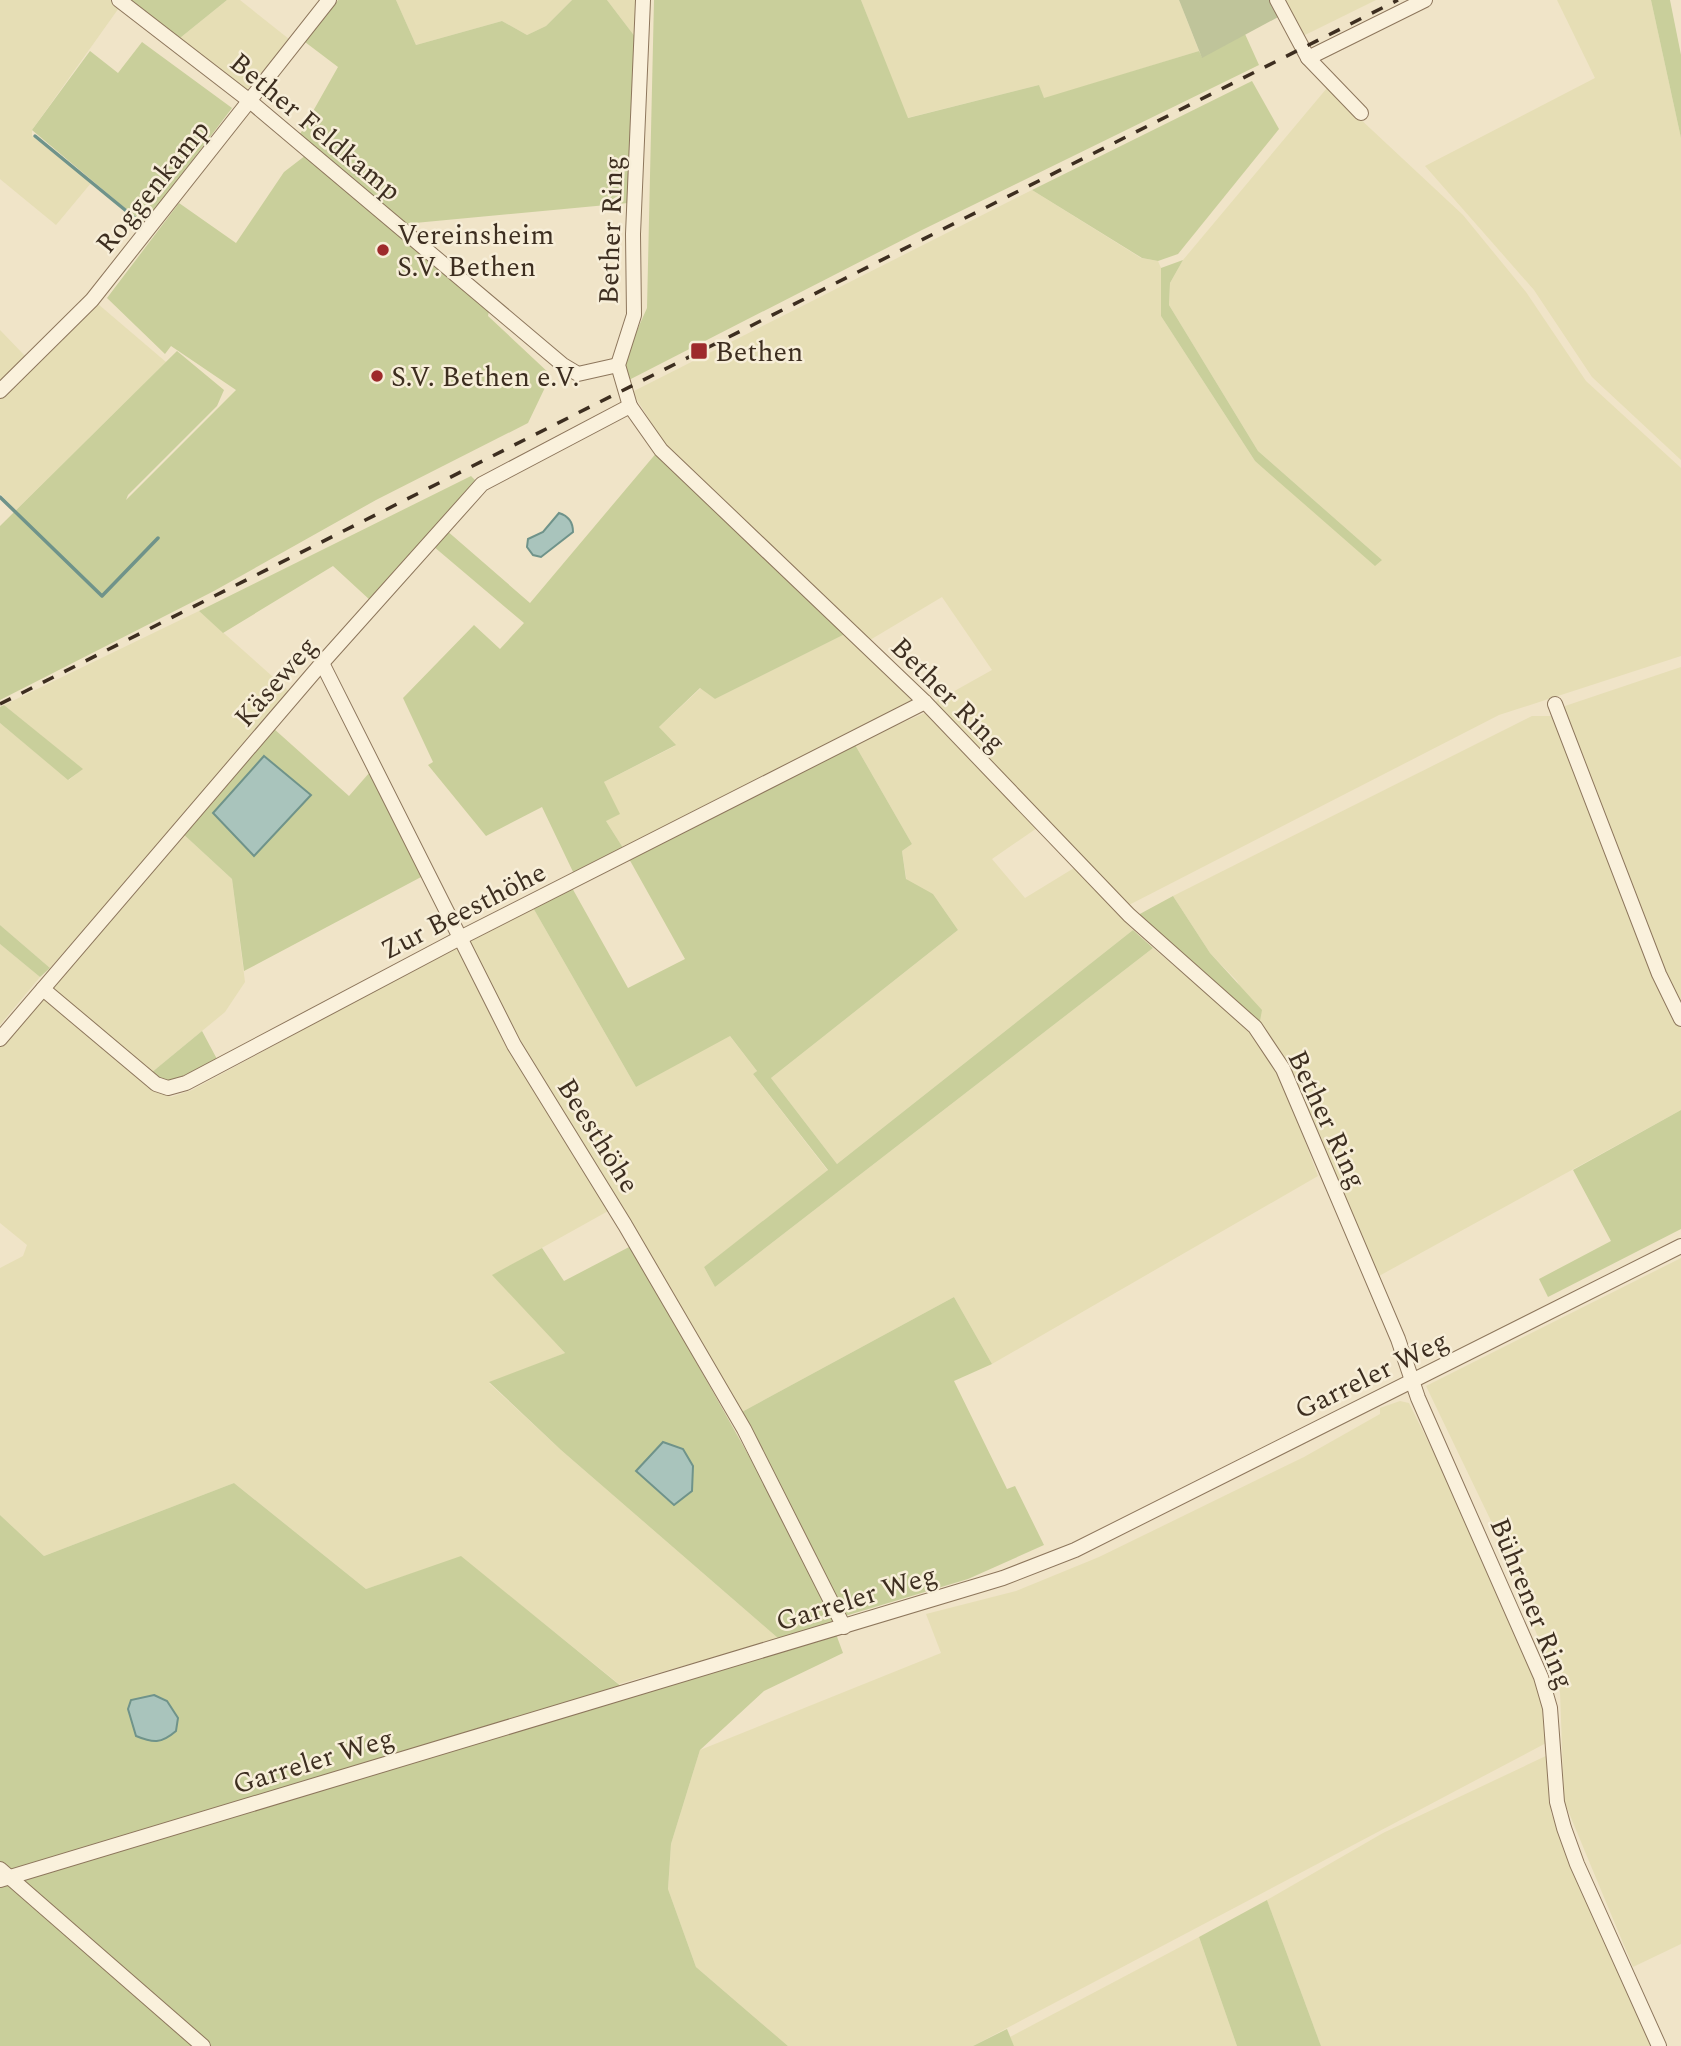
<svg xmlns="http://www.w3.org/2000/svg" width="1681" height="2046" viewBox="0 0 1681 2046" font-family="Spectral,serif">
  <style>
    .farmland { fill: #e6deb5 }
    .green { fill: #c9cf9b; fill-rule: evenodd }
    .cemetery { fill: #bfc49a }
    .water { fill: #a9c4bc; stroke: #6f938a; stroke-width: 2 }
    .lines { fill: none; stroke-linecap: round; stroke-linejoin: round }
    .stream { stroke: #6f938a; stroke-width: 3.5 }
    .minor-casing { stroke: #8d765c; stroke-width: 16 }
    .minor { stroke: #faf1dc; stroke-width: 14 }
    .rail { stroke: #3d2e20; stroke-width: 3.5; stroke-dasharray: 12 12; stroke-linecap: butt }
    .poi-dot { fill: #9e2a2b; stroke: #f7eed8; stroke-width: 2.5 }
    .labels { text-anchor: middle; stroke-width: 5; stroke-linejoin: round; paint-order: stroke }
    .street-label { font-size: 28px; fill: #3d2e20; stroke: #f7eed8 }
    .poi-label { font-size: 28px; fill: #3d2e20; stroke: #f7eed8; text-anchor: start }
  </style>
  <rect width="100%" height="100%" fill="#f0e4c8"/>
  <g class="farmland">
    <polygon points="0,0 114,0 121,5 32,130 32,136 91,183 56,225 0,179"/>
    <polygon points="227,0 240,0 289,39 247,90 180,38"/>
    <polygon points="396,0 572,0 546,26 527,35 502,21 416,45"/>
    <polygon points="607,0 638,0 636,38"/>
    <polygon points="861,0 1179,0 1199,51 1043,99 1039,85 907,118"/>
    <polygon points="1284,0 1376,0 1303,36"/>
    <polygon points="1557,0 1651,0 1681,138 1681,460 1592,377 1534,290 1425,166 1595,78"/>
    <polygon points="1327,88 1463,215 1526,292 1586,381 1681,468 1681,656 1499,715 1127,906 933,703 992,670 942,597 870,640 666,446 632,392 1032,190 1141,258 1158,261 1161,268 1161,316 1255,461 1382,560 1258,451 1169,305 1170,283 1183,260"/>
    <polygon points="98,304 166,362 16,510 0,494 0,399"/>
    <polygon points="0,330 26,357 0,382"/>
    <polygon points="199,611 291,693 50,968 0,925 0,723 69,780 82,769 4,705"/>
    <polygon points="847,633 914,701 625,851 606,821 604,782 675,746 659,727 701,688 715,699"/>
    <polygon points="1681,667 1681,1009 1665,974 1601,803 1564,716 1565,706"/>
    <polygon points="925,713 1037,828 992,859 1025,898 1074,868 1133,930 837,1164 771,1078 958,930 933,894 907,883 902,851 912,844 854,743"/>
    <polygon points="1532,716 1551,716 1560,727 1657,976 1681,1029 1681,1110 1379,1276 1286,1067 1259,1026 1237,981 1210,953 1173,896"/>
    <polygon points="181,832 232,879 245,982 225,1012 151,1073 50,986"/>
    <polygon points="532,906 636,1087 729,1035 757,1071 753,1074 828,1171 704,1267 715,1287 1153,948 1250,1030 1279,1071 1318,1176 992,1364 954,1297 740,1413 519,1041 469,941"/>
    <polygon points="0,944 40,977 0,1025"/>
    <polygon points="459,945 610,1210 493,1275 565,1353 489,1383 561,1450 779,1639 619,1684 461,1557 366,1589 234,1483 44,1556 0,1515 0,1268 23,1256 27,1245 0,1223 0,1047 44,995 155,1091 171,1097 192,1090"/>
    <polygon points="1681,1258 1681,1944 1633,1967 1564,1801 1560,1692 1492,1523 1426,1386"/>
    <polygon points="1400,1401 1409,1403 1472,1530 1536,1679 1545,1710 1548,1742 973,2046 788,2046 696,1967 668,1889 671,1844 700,1750 941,1653 926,1614 1016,1591 1099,1557 1304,1457 1380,1414 1380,1408"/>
    <polygon points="1548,1755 1551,1813 1652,2046 1321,2046 1267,1900 1383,1833"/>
    <polygon points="1199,1937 1237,2046 1014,2046 1010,2037"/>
  </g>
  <g class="green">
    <polygon points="131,0 227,0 180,38"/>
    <polygon points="338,0 396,0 416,45 502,21 527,35 546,26 572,0 607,0 636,38 628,203 404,224 299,136 338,67 305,42"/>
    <polygon points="654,0 861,0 908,118 1039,85 1044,98 1199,51 1202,57 1245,34 1259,65 922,230 625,382 622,364 647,308"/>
    <polygon points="1651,0 1670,0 1681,55 1681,138"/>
    <polygon points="142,42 232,108 144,224 32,130 90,51 118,73"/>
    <polygon points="1252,81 1279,129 1178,254 1158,261 1142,258 1032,190"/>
    <polygon points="306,155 489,311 488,316 551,375 528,423 376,500 214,591 0,700 0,526 177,351 224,390 217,406 128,495 126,500 236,390 171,346 165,354 107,298 179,203 236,243 284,172"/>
    <polygon points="1183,260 1170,283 1169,305 1258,451 1382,560 1375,566 1255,461 1161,316 1161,268"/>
    <polygon points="658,451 847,633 715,699 700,688 659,727 676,745 604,782 620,814 606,821 625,851 575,876 542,807 486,836 428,765 433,762 403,698 474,625 500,649 524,623 433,546 446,530 530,603"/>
    <polygon points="471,476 477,482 371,601 333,566 223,633 199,611"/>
    <polygon points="4,705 83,769 68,780 0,723 0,707"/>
    <polygon points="273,728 349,796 370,772 423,876 244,971 232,879 181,832"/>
    <polygon points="854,743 912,844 902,851 906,879 933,894 958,930 771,1078 837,1164 1133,930 1153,948 715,1287 704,1267 828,1170 753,1074 757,1071 730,1036 636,1087 532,906 571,886 628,988 685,959 628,857"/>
    <polygon points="1173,896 1210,953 1262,1010 1259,1026 1216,983 1138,915"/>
    <polygon points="0,925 50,968 40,977 0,944"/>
    <polygon points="202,1031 218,1061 168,1082 151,1073"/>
    <polygon points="1681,1110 1681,1229 1548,1297 1539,1279 1611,1241 1573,1170"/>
    <path d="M 631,1246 L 767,1488 L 835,1622 L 779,1639 L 561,1450 L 489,1382 L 565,1353 L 492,1275 L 542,1248 L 564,1281 ZM 663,1442 L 667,1500 L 636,1471 Z"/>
    <polygon points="954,1297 992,1364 954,1381 1007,1489 1015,1486 1044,1545 968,1579 845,1616 740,1413"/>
    <polygon points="234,1483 366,1589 461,1556 633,1696 836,1634 843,1653 764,1691 700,1750 671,1844 668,1889 696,1967 788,2046 0,2046 0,1515 44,1556"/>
    <polygon points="1267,1900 1321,2046 1237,2046 1199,1937"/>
    <polygon points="1007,2029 1014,2046 973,2046"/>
  </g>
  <polygon class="cemetery" points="1179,0 1271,0 1280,16 1202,58"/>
  <g class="water">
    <path d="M 559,513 C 569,516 573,522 573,532 L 541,557 L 533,555 L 527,547 L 528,539 L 543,532 Z"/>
    <polygon points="264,756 311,795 254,856 213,813"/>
    <polygon points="663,1442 683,1449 693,1466 692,1491 674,1505 636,1471"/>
    <path d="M 154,1695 L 167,1701 L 178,1718 L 176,1731 C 161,1744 153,1743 136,1736 L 128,1709 L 131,1700 Z"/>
  </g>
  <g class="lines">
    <g class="stream">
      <polyline points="35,136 141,223"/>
      <polyline points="0,497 102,596 158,538"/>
    </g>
    <g class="minor-casing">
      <g id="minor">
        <polyline points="119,0 251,102 563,365 578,374 618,365"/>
        <polyline points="643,0 633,234 634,315 618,365 630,406 661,450 925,702 1129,915 1255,1027 1283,1069 1398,1339 1418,1398 1541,1677 1550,1708 1557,1802 1564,1828 1577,1864 1659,2046"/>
        <polyline points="1277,0 1308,58 1361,113"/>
        <polyline points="1308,58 1425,0"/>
        <polyline points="0,391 92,300 329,0"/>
        <polyline points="322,663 514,1045 625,1225 744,1429 844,1627"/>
        <polyline points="1555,704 1659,974 1681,1019"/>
        <polyline points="43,989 156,1084 168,1088 186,1083 460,938 925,702"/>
        <polyline points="0,1039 322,663 482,484 630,406"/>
        <polyline points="0,1869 203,2046"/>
        <polyline points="0,1880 1003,1578 1075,1550 1681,1246"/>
      </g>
    </g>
    <use href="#minor" class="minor"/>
    <polyline class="rail" points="0,704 1398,0"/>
  </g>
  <g class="poi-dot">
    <circle cx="383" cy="250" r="7"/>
    <rect x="690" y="342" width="18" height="18" rx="3.5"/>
    <circle cx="377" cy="376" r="7"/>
  </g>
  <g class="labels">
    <g class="street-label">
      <text transform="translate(316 126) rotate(40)" y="10">Bether Feldkamp</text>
      <text transform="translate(152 186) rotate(-51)" y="10">Roggenkamp</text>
      <text transform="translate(610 230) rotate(-88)" y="10">Bether Ring</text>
      <text transform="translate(275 681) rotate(-49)" y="10">Käseweg</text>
      <text transform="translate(949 694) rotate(45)" y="10">Bether Ring</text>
      <text transform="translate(463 910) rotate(-27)" y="10">Zur Beesthöhe</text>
      <text transform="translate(1328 1119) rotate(65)" y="10">Bether Ring</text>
      <text transform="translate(599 1135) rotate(58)" y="10">Beesthöhe</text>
      <text transform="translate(1371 1374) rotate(-26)" y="10">Garreler Weg</text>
      <text transform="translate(856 1597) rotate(-17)" y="10">Garreler Weg</text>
      <text transform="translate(1533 1603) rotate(68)" y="10">Bührener Ring</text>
      <text transform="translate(313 1760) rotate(-17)" y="10">Garreler Weg</text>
    </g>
    <g class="poi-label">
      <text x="397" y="244">Vereinsheim<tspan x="397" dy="32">S.V. Bethen</tspan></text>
      <text x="715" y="361">Bethen</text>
      <text x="391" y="386">S.V. Bethen e.V.</text>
    </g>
  </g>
</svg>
